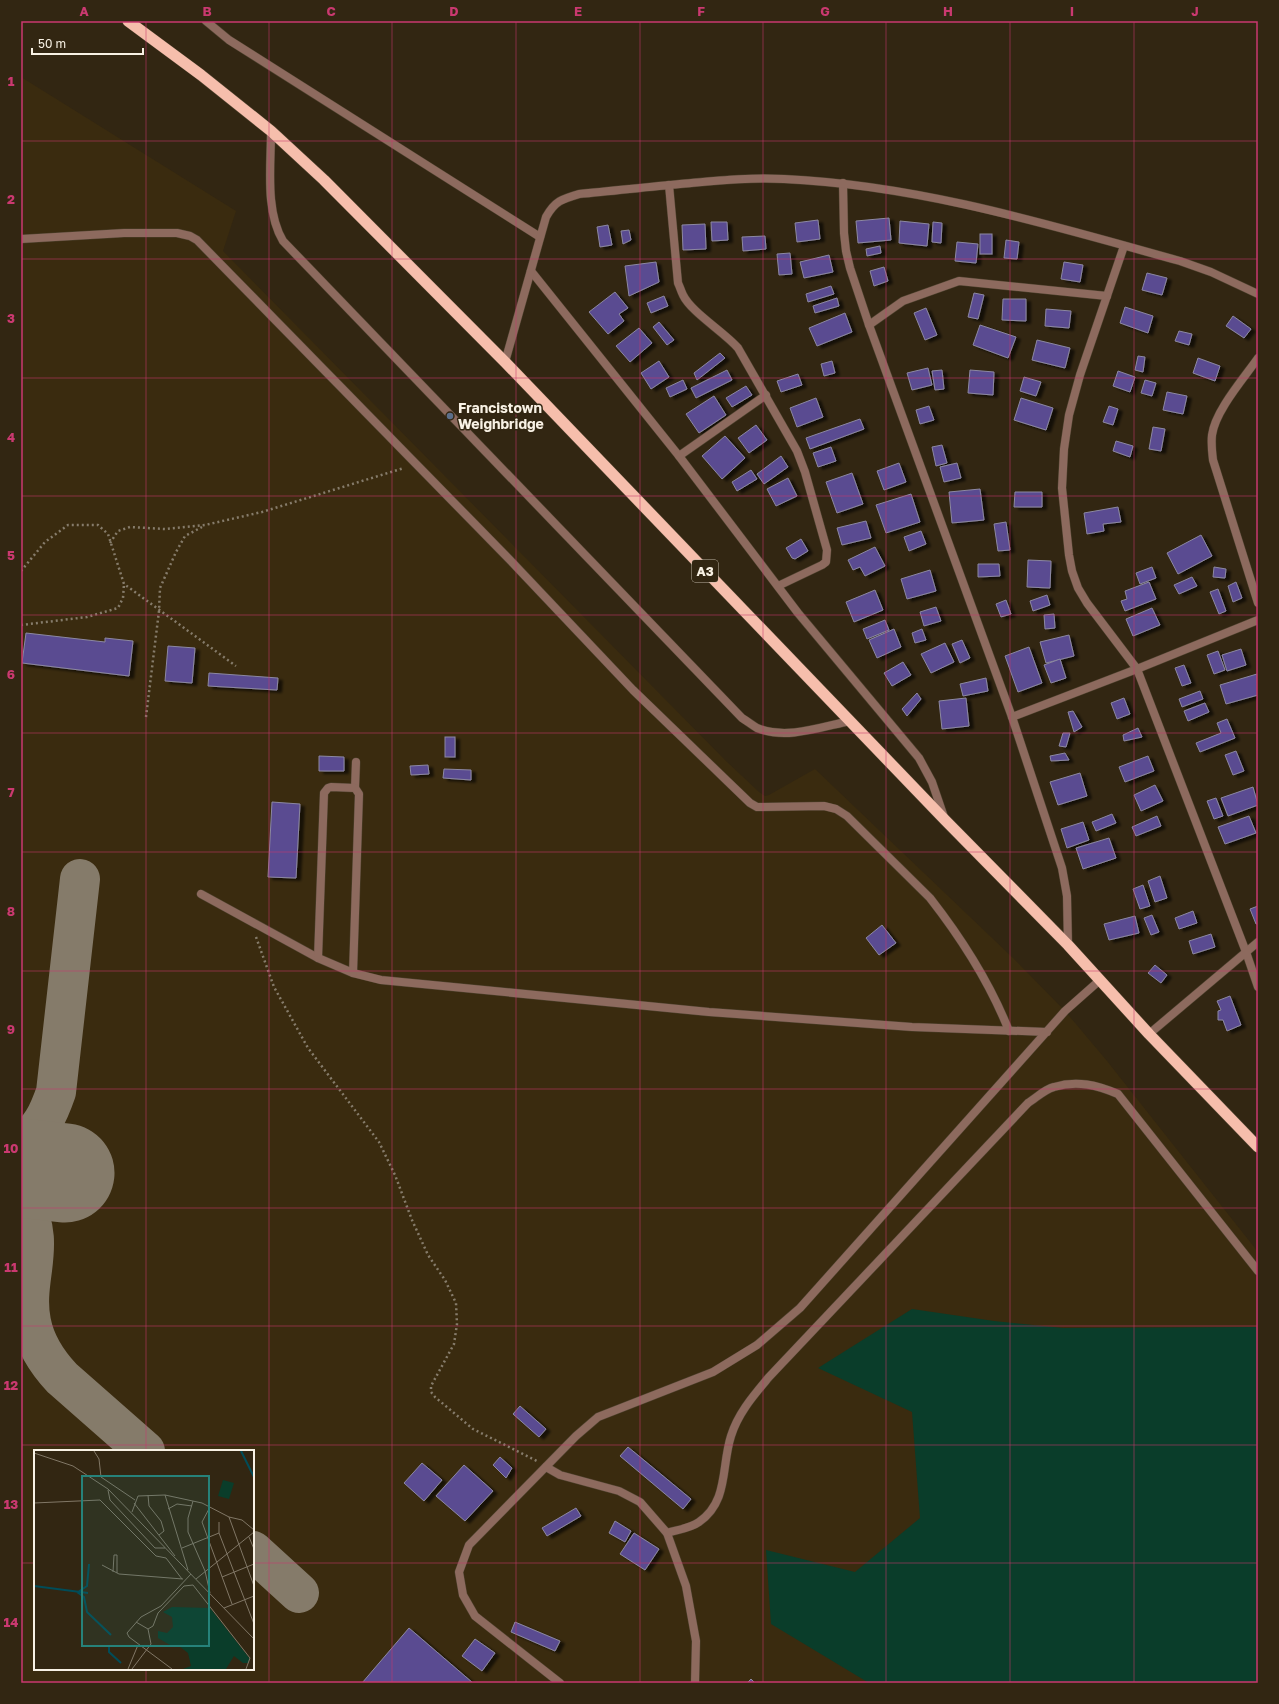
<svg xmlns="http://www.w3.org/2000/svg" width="1279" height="1704" viewBox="0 0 1279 1704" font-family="'Golos Text',sans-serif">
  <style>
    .built { fill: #3a2b0f; fill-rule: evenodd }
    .green { fill: #0a3d2a }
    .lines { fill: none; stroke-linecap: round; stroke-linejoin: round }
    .taxiway { stroke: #857b6a; stroke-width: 40 }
    .runway { stroke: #857b6a; stroke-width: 99 }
    .building { fill: #5a4b91; stroke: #8c88a2; filter: url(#shadow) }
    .service-casing { stroke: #4e422f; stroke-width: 9 }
    .minor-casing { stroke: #4e422f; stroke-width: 9 }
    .trunk-casing { stroke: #4e422f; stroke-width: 12 }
    .path { stroke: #867c6b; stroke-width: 2.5; stroke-dasharray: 2 3; stroke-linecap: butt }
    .service { stroke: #8d6a5e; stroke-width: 8 }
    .minor { stroke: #8d6a5e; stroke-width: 8 }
    .trunk { stroke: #f6beac; stroke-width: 11 }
    .grid { fill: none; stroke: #ca3970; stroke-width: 1; stroke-opacity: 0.55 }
    .service-dot { fill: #5c6f8a; stroke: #322612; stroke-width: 1.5 }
    .labels { text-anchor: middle; stroke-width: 3; stroke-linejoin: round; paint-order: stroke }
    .shield { fill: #322612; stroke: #bdb4a5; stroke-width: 1 }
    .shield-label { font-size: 13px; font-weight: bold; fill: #f8f1e4 }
    .poi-label { font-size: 14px; font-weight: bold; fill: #f8f1e4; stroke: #322612; text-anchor: start }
    .inset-river { fill: none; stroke: #014c58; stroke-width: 2 }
    .inset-road { fill: none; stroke: #817766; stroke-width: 1 }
    .view { fill: #26827a; fill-opacity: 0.15; stroke: #26827a; stroke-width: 2 }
    .inset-edge { fill: none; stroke: #f8f1e4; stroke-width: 2 }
    .neatline { fill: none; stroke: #ca3970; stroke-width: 1.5 }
    .grid-label { font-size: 13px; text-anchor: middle; font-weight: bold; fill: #ca3970 }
  </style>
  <defs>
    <filter id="shadow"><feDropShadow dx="4.5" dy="2.5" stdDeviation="1" flood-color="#0009"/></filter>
  </defs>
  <rect width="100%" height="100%" fill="#322612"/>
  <path class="built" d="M 21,77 L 236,211 L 223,251 L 726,761 L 759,792 L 765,796 L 769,795 L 815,769 L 1013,958 L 1065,1011 L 1107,1061 L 1258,1252 L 1258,1683 L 21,1683 ZM 35,1451 L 253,1451 L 253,1669 L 35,1669 Z"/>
  <polygon class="green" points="912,1309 994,1321 1063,1328 1258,1327 1258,1683 869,1683 771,1624 766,1550 855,1572 920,1518 912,1412 818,1368"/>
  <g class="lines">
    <g class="taxiway">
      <path d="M 21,1142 C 41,1132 49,1112 56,1092 L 80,879"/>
      <path d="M 21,1199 C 49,1245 22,1277 31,1322 C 35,1343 47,1362 62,1378 L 145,1451"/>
      <polyline points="253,1551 299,1593"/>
    </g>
    <polyline class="runway" points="21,1168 65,1173"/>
  </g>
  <g class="building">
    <polygon points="889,218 891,240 858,243 856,221"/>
    <polygon points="818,220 820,239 797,242 795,223"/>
    <polygon points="900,221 929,224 927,246 899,243"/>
    <polygon points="711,222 727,222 728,240 712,241"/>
    <polygon points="933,222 942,223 941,243 932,242"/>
    <polygon points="705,224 706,249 683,250 682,225"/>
    <polygon points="608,225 612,245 600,247 597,227"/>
    <polygon points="629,230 631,240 623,244 621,231"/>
    <rect x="980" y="234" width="12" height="20"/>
    <polygon points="765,236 766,249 743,251 742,237"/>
    <polygon points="1006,240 1019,242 1017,259 1004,258"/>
    <polygon points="957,242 978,244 976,263 955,261"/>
    <polygon points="880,246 881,253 867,256 866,249"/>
    <polygon points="790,253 792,274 779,275 777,254"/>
    <polygon points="829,255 833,272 804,278 800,262"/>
    <polygon points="656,262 659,282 629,296 625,266"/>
    <polygon points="1064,262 1083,265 1080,282 1061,279"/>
    <polygon points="884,267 888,281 874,286 870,271"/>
    <polygon points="1147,273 1167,278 1162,295 1142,290"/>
    <polygon points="831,286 834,294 808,302 806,294"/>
    <polygon points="615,292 628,308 619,314 624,321 608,334 589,312"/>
    <polygon points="974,293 984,295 978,319 968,317"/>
    <polygon points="664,296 668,306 651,313 647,303"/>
    <polygon points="837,298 839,306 815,313 813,306"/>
    <polygon points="1003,299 1026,299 1026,321 1002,320"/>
    <polygon points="1125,307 1153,316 1148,333 1120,323"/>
    <polygon points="926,308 937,335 925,340 914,313"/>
    <polygon points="1046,309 1071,311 1069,328 1045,326"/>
    <polygon points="845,313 852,332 817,346 809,328"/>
    <polygon points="1233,316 1251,329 1244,338 1226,326"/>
    <polygon points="659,322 674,340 667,345 653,327"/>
    <polygon points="980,325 1016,337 1008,358 973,345"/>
    <polygon points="639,328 652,343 630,362 616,346"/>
    <polygon points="1179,331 1192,334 1189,345 1175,341"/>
    <polygon points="1037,340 1070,348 1065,368 1032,360"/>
    <polygon points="720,353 725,358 697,380 694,373"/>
    <polygon points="1138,356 1145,357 1143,372 1135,370"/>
    <polygon points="1198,358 1220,366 1215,381 1193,373"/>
    <polygon points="659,361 669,377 651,389 641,373"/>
    <polygon points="832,361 835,373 824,376 821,364"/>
    <polygon points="928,368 932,385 912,390 907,373"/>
    <polygon points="727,370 732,380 696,398 691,388"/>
    <polygon points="942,370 944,389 935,390 932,371"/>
    <polygon points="970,370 994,372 993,395 968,393"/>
    <polygon points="1118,371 1135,377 1130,392 1113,386"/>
    <polygon points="798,374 802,385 781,392 777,381"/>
    <polygon points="1024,377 1041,382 1036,396 1020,391"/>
    <polygon points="683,380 687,389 670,397 666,388"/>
    <polygon points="1145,380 1156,383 1152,396 1141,393"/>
    <polygon points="746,386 752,395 732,407 726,398"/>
    <polygon points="1167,392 1187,396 1183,414 1163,410"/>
    <polygon points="714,396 726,415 699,433 686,414"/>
    <polygon points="816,398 823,417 797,427 790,408"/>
    <polygon points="1021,398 1053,408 1046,430 1014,420"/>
    <polygon points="929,406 934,420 920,424 916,410"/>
    <polygon points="1109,406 1118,409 1113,425 1103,422"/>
    <polygon points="860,419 864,429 810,449 806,438"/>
    <polygon points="756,425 767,440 749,453 738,438"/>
    <polygon points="1153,427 1165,429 1161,451 1149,449"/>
    <polygon points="725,436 745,458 722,479 702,456"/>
    <polygon points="1116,441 1133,446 1130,457 1113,451"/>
    <polygon points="942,445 947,463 936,466 932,447"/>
    <polygon points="831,447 836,461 818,467 813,453"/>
    <polygon points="781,456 788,467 764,484 757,474"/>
    <polygon points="899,463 906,482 884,490 877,471"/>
    <polygon points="957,463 961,478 944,482 940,467"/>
    <polygon points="751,470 757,479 737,491 732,482"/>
    <polygon points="852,473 863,504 837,513 826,482"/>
    <polygon points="788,478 797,496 776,506 767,489"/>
    <polygon points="980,489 984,520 952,523 949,492"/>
    <polygon points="1015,492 1042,492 1042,507 1014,507"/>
    <polygon points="911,494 920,522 886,533 876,505"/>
    <polygon points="1118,507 1121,522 1103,524 1104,531 1087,534 1084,513"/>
    <polygon points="866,521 871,538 842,545 837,528"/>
    <polygon points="1006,522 1010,550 998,551 994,524"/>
    <polygon points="921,531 926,544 909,551 904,537"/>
    <polygon points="1201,535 1212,556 1178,574 1167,553"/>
    <polygon points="801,539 808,551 795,559 792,558 786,548"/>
    <polygon points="875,547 885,566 865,576 860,567 853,570 848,560"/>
    <polygon points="1028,560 1051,561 1050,588 1027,587"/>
    <polygon points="978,564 999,564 1000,576 978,577"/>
    <polygon points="1152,567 1156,578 1140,584 1136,573"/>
    <polygon points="1214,567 1226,569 1225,578 1213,577"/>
    <polygon points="930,570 936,591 907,599 901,579"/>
    <polygon points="1192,577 1197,586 1179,594 1174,585"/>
    <polygon points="1149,582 1156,599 1125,611 1121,601 1127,599 1125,591"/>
    <polygon points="1236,582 1242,598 1233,602 1228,586"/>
    <polygon points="1218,589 1226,611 1219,614 1210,592"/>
    <polygon points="875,590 883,610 854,622 846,602"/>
    <polygon points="1047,595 1050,605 1033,611 1030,601"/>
    <polygon points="1006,600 1011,614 1001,617 996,604"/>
    <polygon points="936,607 941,621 924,626 920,612"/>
    <polygon points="1152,608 1160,625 1133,636 1126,619"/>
    <polygon points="1054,614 1055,628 1045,629 1044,615"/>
    <polygon points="885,620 889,630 867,639 863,629"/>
    <polygon points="894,629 901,647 877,658 869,640"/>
    <polygon points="922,629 926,640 915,643 912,633"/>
    <polygon points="26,633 105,642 105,638 133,641 129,676 22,663"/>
    <polygon points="1069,635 1074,656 1046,663 1040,642"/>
    <polygon points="962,640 970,658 960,663 952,644"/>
    <polygon points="945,643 954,662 931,673 921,654"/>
    <polygon points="168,646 195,648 192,683 165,681"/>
    <polygon points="1029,647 1042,683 1018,692 1005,656"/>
    <polygon points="1241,649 1246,665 1227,671 1222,655"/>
    <polygon points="1218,651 1225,670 1214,674 1207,655"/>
    <polygon points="1060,659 1066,678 1051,683 1044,665"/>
    <polygon points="903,662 911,675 892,686 884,673"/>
    <polygon points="1184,665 1191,683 1182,686 1175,668"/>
    <polygon points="209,673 278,678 277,690 208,686"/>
    <polygon points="1257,674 1258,695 1226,704 1220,685"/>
    <polygon points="986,678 988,691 963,696 960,684"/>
    <polygon points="1200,691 1203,699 1182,707 1179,699"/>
    <polygon points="917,693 921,699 907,716 902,709"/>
    <polygon points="966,698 969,726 942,729 939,701"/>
    <polygon points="1124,698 1130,714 1117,719 1111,703"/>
    <polygon points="1205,703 1209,712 1188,721 1184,711"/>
    <polygon points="1073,711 1082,727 1074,732 1068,712"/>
    <polygon points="1227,719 1235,738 1200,752 1196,743 1221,733 1217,723"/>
    <polygon points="1138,728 1142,737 1124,741 1123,735"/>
    <polygon points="1063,733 1070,733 1066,747 1059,746"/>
    <rect x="445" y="737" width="10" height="20"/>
    <polygon points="1236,751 1244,771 1233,775 1225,755"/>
    <polygon points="1065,753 1069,760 1051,761 1050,756"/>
    <polygon points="319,756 344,757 344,771 319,771"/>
    <polygon points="1148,756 1154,771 1125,782 1119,767"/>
    <polygon points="428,765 429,774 411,775 410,766"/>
    <polygon points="444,769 471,770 471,780 443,778"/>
    <polygon points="1080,773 1087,796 1058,805 1050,782"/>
    <polygon points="1155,785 1163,801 1141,811 1134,795"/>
    <polygon points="1253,787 1258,805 1228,816 1221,798"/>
    <polygon points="1216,798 1223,816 1214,819 1207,801"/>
    <polygon points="272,802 300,804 296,878 268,877"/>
    <polygon points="1112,814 1116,823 1096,831 1092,822"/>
    <polygon points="1157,816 1161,826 1136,836 1132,827"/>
    <polygon points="1249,816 1256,833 1225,844 1218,827"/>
    <polygon points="1083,822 1089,840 1067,848 1061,829"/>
    <polygon points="1109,838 1116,858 1083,869 1076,848"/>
    <polygon points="1160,876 1167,898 1155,902 1148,881"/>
    <polygon points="1143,885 1150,906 1140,909 1133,889"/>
    <polygon points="1258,906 1258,924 1256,924 1250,909"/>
    <polygon points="1193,911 1197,923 1179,929 1175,918"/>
    <polygon points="1152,915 1159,932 1151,935 1144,918"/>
    <polygon points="1135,916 1139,933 1109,940 1104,924"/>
    <polygon points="882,925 896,943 879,955 866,938"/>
    <polygon points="1211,934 1215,947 1193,954 1189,941"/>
    <polygon points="1155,965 1167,975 1161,983 1148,973"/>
    <polygon points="1230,996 1241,1025 1227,1031 1223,1020 1218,1020 1218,1011 1221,1010 1217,1001"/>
    <polygon points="520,1406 546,1429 539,1437 513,1414"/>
    <polygon points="628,1447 691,1499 683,1509 620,1456"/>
    <polygon points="500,1457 512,1468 506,1478 493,1465"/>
    <polygon points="422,1463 442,1480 424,1501 404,1483"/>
    <polygon points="464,1465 493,1491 465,1521 436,1496"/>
    <polygon points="576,1508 581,1516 547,1536 542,1528"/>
    <polygon points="615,1521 631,1531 625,1542 609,1533"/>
    <polygon points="634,1533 659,1549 645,1570 620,1554"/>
    <polygon points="515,1622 560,1641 555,1651 511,1632"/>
    <polygon points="409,1628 473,1683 362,1683"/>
    <polygon points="475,1639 495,1653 482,1671 462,1656"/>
    <polygon points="751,1679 755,1683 747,1683"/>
  </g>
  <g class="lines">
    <g class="service-casing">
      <g id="service">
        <path d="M 271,131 C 271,166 265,211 283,241 L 742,718 C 747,721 752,725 757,728 C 786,740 821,727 850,721"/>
        <path d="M 21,239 L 124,233 L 177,233 L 190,236 L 197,240 L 509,559 L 633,690 L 750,803 L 757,807 L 824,806 L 836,809 L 847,816 L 930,898 C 962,939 990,983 1009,1031"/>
        <polyline points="355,788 356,762"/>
        <polyline points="201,894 318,958 353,973 381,980 709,1012 912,1027 1047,1032"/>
        <polyline points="318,958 324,793 328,788 331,787 355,788 359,794 353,973"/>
        <polyline points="546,1467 560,1475 619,1491 640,1502 667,1533 686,1586 696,1641 695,1683"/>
        <path d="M 667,1533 C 677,1530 691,1528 699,1522 C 729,1501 721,1467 731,1436 C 738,1413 754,1395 769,1377 L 1028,1103 C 1036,1098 1045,1089 1054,1087 C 1077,1080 1097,1085 1118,1094 L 1258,1271"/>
        <polyline points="560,1683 475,1616 463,1595 459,1572 469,1545 576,1436 598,1417 713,1372 757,1345 800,1308 1065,1011 1100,980"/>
      </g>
    </g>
    <g class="minor-casing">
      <g id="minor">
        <polyline points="206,21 229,40 540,237"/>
        <polyline points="843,183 844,233 846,251 850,268 869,325 1012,717 1062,868 1067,896 1068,945"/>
        <path d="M 669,185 L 678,283 C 680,287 681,291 683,295 C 691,312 724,332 738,348 L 797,451 L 805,472 L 827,550 L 826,562 L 822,565 L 778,586"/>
        <polyline points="1124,246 1080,375 1069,415 1064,449 1062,488 1069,555 1072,571 1078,588 1087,603 1137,669 1246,952 1258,987"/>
        <polyline points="531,271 679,456 798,613 919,758 932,782 944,817"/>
        <polyline points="869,325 903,301 959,281 1107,296"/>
        <path d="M 1258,358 C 1244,378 1215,411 1212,435 C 1211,444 1212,452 1213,460 L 1258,603"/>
        <path d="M 505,362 L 546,217 C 555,201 562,199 579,194 C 613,191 646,187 680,184 C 714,181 749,177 784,179 C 919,185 1050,225 1180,261 L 1211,272 L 1258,294"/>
        <polyline points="679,456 766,395"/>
        <polyline points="1012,717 1137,669 1258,620"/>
        <polyline points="1149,1034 1258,942"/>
      </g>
    </g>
    <g class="trunk-casing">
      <polyline id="trunk" points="128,21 201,75 271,131 324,180 505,362 945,820 1068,945 1149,1034 1258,1147"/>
    </g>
    <g class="path">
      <polyline points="110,543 118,531 130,527 165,529 205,525 262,512 404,468"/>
      <polyline points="21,571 45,542 68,525 98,525 108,534 124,584 236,666"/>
      <polyline points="21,625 87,617 118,608 123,598 124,584"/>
      <polyline points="146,717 159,611 160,588 176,552 185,536 202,527"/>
      <polyline points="256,937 274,987 308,1048 379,1142 395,1175 412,1220 428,1255 445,1280 456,1303 457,1324 454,1344 431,1386 431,1392 435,1397 473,1429 537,1461"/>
    </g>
    <use href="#service" class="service"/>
    <use href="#minor" class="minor"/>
    <use href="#trunk" class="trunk"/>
  </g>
  <path class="grid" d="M 146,21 L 146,1451M 269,21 L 269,1683M 392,21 L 392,1683M 516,21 L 516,1683M 640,21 L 640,1683M 763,21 L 763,1683M 886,21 L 886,1683M 1010,21 L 1010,1683M 1134,21 L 1134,1683M 21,141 L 1258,141M 21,259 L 1258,259M 21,378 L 1258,378M 21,496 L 1258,496M 21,615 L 1258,615M 21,733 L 1258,733M 21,852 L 1258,852M 21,971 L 1258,971M 21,1089 L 1258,1089M 21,1208 L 1258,1208M 21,1326 L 1258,1326M 21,1445 L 1258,1445M 21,1563 L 35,1563M 253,1563 L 1258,1563M 146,1669 L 146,1683"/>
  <circle class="service-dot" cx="450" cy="416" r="4"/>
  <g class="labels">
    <rect class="shield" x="692" y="560" width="26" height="22" rx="3"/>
    <g class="shield-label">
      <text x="705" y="576">A3</text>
    </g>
    <g class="poi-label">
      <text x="458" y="413">Francistown<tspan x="458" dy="16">Weighbridge</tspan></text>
    </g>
  </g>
  <g transform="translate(34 1450)">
    <rect width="220" height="220" fill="#322612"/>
    <path d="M 189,30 L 200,33 L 195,49 L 184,46 ZM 138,157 L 176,158 L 216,209 L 214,213 L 209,213 L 200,206 L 192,219 L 149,219 L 157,216 L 154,203 L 145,196 L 136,195 L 124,188 L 124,181 L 133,183 L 139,177 L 138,167 L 129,162 Z" fill="#0a3d2a"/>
    <path class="inset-river" d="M 207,1 L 220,27M 0,136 L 54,143M 43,142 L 50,147 L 53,162 L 77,185M 44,142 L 53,136 L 55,114M 75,195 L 75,202 L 87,213"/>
    <path class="inset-road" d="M 60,1 L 65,9 L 67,27 L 101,50M 0,3 L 39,16 L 74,39 L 220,189M 74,40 L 76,50 L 121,98 L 131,98M 114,45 L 115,56 L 127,71 L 130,81 L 125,85M 131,45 L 154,120M 159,51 L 154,68 L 154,82 L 171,121 L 176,143M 0,53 L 66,50 L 122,106 L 132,108 L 148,129M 100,53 L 141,106M 176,57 L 168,72 L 198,154M 134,59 L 143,54 L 158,56M 98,62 L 104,46 L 131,45 L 168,53 L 195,67 L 208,70 L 220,80M 195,67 L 220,136M 185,72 L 185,83 L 220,174M 215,87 L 220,99M 148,98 L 185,83M 68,115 L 85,124 L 149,129M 79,122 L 80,105 L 83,105 L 83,123M 188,127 L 220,114M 162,129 L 220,82M 190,158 L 220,146M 114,179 L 119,176 L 124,163 L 150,136 L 159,135 L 216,208 L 212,219M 94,219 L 104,195M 98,219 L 117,194 L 114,179 L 102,172M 138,219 L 95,187 L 93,183 L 107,167 L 127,156 L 157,124"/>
    <path class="view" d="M 48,26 L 175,26 L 175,196 L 48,196 Z"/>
    <rect width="220" height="220" class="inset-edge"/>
  </g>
  <rect width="1279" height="1704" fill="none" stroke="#322612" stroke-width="44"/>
  <path d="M32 48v6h111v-6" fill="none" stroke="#f8f1e4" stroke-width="2"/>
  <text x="38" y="48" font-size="12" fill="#f8f1e4" stroke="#322612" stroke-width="3" paint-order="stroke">50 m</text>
  <rect x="22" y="22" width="1235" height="1660" class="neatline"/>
  <g class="grid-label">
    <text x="84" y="16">A</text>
    <text x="207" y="16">B</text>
    <text x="331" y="16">C</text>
    <text x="454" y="16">D</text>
    <text x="578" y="16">E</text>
    <text x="701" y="16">F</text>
    <text x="825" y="16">G</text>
    <text x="948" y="16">H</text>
    <text x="1072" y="16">I</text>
    <text x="1195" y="16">J</text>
    <text x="11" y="86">1</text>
    <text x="11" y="204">2</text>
    <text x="11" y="323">3</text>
    <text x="11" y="442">4</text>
    <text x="11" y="560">5</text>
    <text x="11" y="679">6</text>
    <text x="11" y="797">7</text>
    <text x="11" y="916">8</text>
    <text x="11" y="1034">9</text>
    <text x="11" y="1153">10</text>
    <text x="11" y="1272">11</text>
    <text x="11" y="1390">12</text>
    <text x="11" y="1509">13</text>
    <text x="11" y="1627">14</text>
  </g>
</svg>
